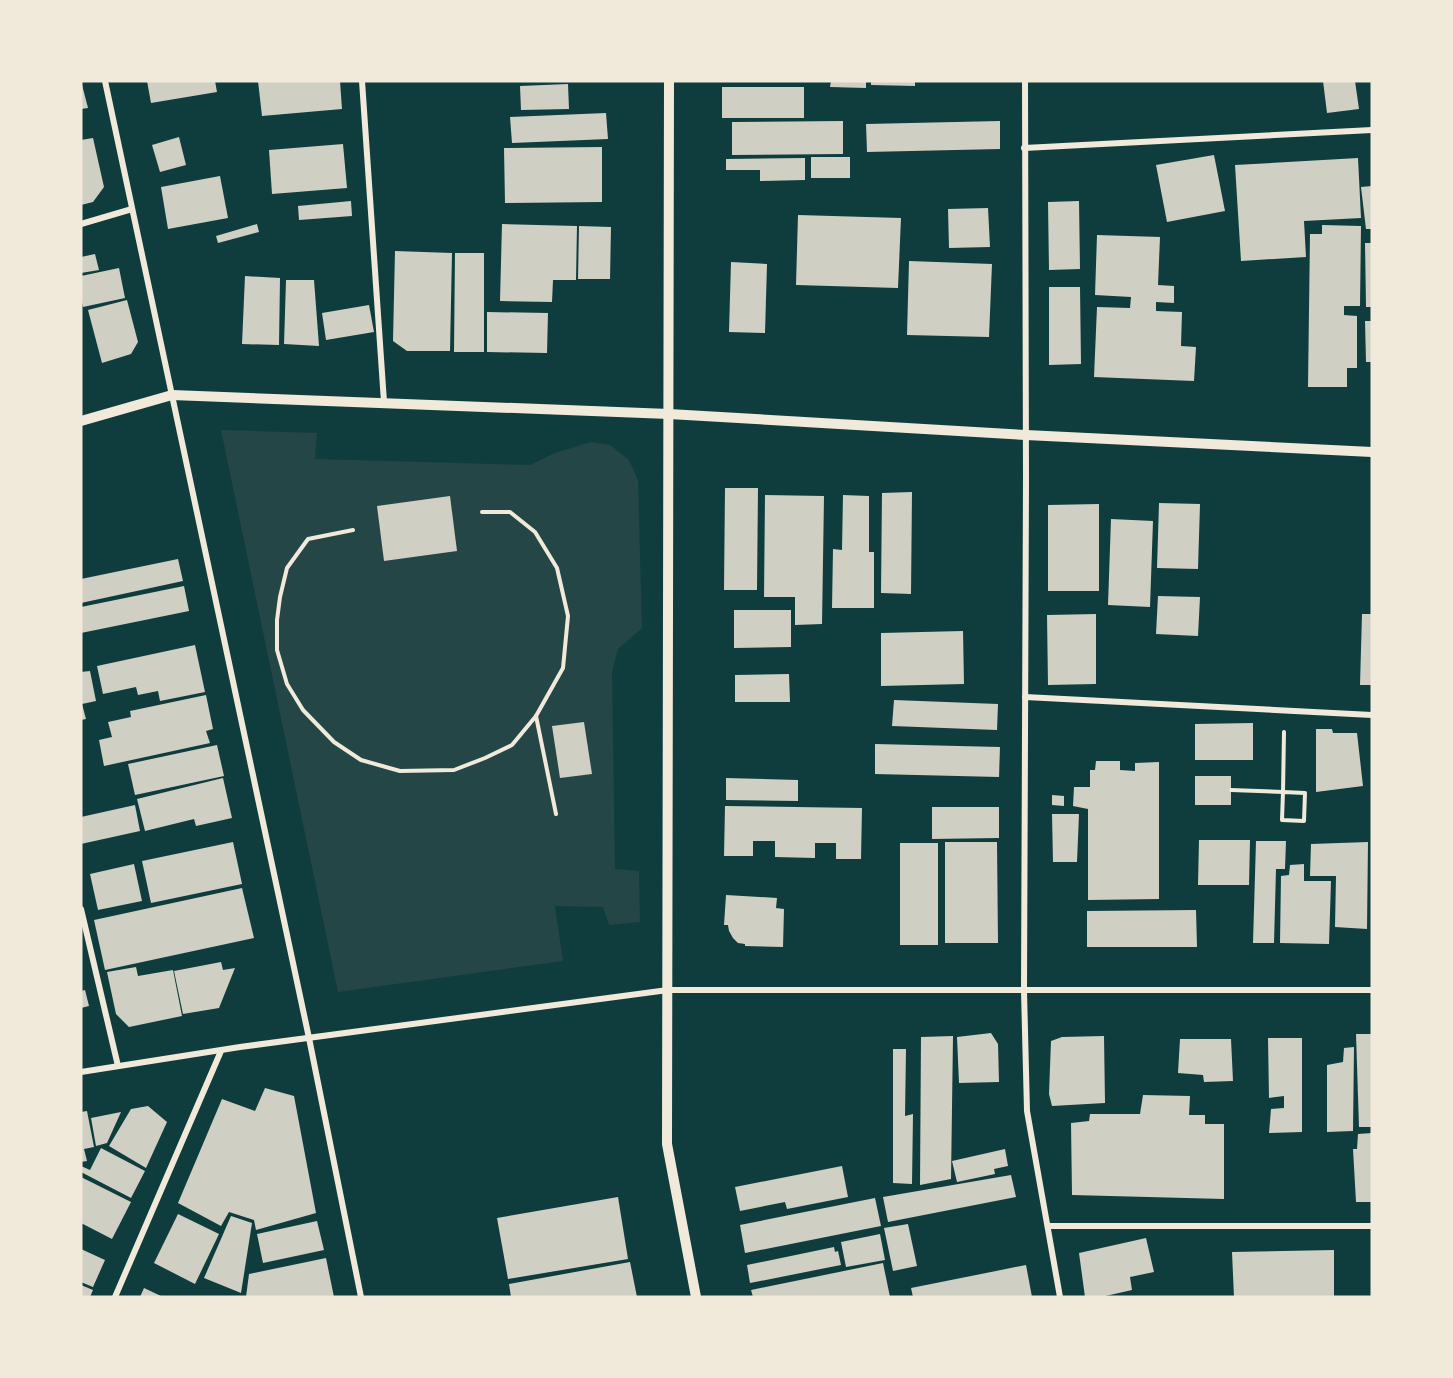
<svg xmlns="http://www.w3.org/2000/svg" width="1453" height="1378" viewBox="0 0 1453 1378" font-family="'Exo 2',sans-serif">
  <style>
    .green { fill: #244646 }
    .building { fill: #cfcfc3 }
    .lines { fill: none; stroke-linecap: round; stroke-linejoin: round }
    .path { stroke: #f1e9da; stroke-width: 4 }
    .minor { stroke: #f1e9da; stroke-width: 6 }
    .tertiary { stroke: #f1e9da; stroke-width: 10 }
  </style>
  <rect width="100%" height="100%" fill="#0f3d3e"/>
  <polygon class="green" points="221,430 317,433 315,459 530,465 555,453 591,442 610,445 629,460 638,480 642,628 618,649 612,672 615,869 639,871 640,922 609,925 603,907 555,906 563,961 338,992"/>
  <g class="building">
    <polygon points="81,81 88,108 81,109"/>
    <polygon points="147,81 215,81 217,92 151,103"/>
    <polygon points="258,81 340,81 342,109 262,116"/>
    <polygon points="831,81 866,81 866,88 830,87"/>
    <polygon points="871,81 915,81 915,86 871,85"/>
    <polygon points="1323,81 1355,81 1359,109 1327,113"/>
    <polygon points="568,84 569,109 521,110 520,86"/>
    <rect x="722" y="87" width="82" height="31"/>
    <polygon points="606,113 608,139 512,143 510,117"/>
    <polygon points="843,121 843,154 732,155 732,122"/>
    <polygon points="1000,121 1000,149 867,152 866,124"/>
    <polygon points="179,137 186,165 160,172 152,145"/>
    <polygon points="93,138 104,187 93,202 81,205 81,140"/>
    <polygon points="343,144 347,188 272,194 269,150"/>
    <polygon points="602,147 602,202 505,203 504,148"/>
    <polygon points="1214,155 1225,211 1167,222 1156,165"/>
    <rect x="811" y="157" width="39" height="21"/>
    <polygon points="805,158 805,180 760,181 760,170 726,170 726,159"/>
    <polygon points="1358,158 1361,218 1304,221 1306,257 1241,261 1235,165"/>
    <polygon points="220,176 228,218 168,229 161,187"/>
    <polygon points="1372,186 1372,229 1366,229 1361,187"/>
    <polygon points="351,201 352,216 299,220 298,206"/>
    <polygon points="1079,201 1080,269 1049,270 1048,202"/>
    <polygon points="988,208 990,247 949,248 948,209"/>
    <polygon points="798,215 901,218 898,288 796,285"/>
    <polygon points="257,224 259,232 218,243 216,236"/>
    <polygon points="502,224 577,226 576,280 553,280 552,302 500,301"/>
    <polygon points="1322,225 1361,226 1360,306 1344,306 1344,315 1357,316 1357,368 1347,368 1347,387 1308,387 1310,234 1322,234"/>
    <polygon points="579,226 611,227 610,279 578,279"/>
    <polygon points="1097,235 1160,237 1158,285 1174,286 1174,303 1156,302 1156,311 1182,312 1181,346 1196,347 1194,381 1094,377 1097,307 1130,308 1131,297 1095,295"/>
    <polygon points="1365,243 1372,243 1372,307 1366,307"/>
    <polygon points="395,251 452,253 450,351 407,351 393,341"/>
    <polygon points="455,253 484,253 484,352 454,352"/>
    <polygon points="95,254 99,270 81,273 81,257"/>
    <polygon points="909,261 992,264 989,337 907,335"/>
    <polygon points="731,262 767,264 765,333 729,332"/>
    <polygon points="119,268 125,298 83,307 81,298 81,276"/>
    <polygon points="245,276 280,278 279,345 242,344"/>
    <polygon points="286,280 314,280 319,346 284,344"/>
    <polygon points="1049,287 1080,287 1081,364 1049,365"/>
    <polygon points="127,300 138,342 131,354 102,363 88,310"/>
    <polygon points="369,305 374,332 326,340 322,313"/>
    <polygon points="487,312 548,313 547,353 487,352"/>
    <polygon points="1365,321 1372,321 1372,362 1366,362"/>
    <polygon points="725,488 758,488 757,590 724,590"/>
    <polygon points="912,492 911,594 881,593 882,493"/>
    <polygon points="765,495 824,496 822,624 795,625 795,597 764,597"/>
    <polygon points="843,495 869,496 869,552 874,552 874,608 832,608 833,549 842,550"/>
    <polygon points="450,496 457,551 384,561 377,506"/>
    <polygon points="1159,503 1200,504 1198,569 1157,568"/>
    <polygon points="1099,504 1099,591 1048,591 1048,505"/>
    <polygon points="1111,519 1153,521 1150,607 1108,605"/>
    <polygon points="178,559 183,581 81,603 81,579"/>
    <polygon points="184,586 189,611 81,633 81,607"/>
    <polygon points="1158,596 1200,597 1198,636 1156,634"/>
    <polygon points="734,610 791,610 791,647 734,648"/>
    <polygon points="1096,614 1096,684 1048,685 1047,615"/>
    <polygon points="1362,614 1372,614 1372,685 1360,685"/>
    <polygon points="963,631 964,684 881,686 881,633"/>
    <polygon points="195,645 205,692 160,701 158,691 138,695 136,687 103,694 97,666"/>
    <polygon points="90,671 96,701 82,704 86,719 81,720 81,672"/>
    <polygon points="789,674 790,702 735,702 735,675"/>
    <polygon points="206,695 213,729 206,731 210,743 104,766 99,740 112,737 108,722 131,717 130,711"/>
    <polygon points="894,700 998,704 997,730 892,726"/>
    <polygon points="584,722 592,774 560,778 552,726"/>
    <polygon points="1253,723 1253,760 1195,760 1195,724"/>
    <polygon points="1316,729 1332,729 1333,733 1357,733 1363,786 1316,792"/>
    <polygon points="875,744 1000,747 999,777 875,774"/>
    <polygon points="217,745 224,776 135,795 128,764"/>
    <polygon points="1096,761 1120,761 1120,770 1135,771 1135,763 1159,762 1159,899 1088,900 1088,809 1073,806 1074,787 1090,787 1090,770 1095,770"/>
    <rect x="1195" y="776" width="36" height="29"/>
    <polygon points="223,778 232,818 196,826 194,819 145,831 137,799"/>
    <polygon points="726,778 798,780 798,801 726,800"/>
    <polygon points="1052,795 1064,796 1064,806 1052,805"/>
    <polygon points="135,805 140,831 81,844 81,817"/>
    <polygon points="725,806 862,808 861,859 836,859 836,843 815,843 815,858 775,857 775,841 753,841 753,856 724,856"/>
    <polygon points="932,807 999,807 999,838 932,839"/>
    <polygon points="1052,814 1079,814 1077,862 1053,862"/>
    <polygon points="1199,840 1250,840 1249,885 1198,885"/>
    <polygon points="1256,841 1286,841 1285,869 1276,869 1274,943 1253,943"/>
    <polygon points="233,842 242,884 151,903 142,861"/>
    <polygon points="945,842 997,842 998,943 945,943"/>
    <polygon points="1368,842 1367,929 1335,927 1336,876 1310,876 1311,844"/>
    <rect x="900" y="843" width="38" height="102"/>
    <polygon points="134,864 142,901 98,910 90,874"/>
    <polygon points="1304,864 1304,881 1331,881 1329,944 1280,943 1281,876 1289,875 1290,865"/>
    <polygon points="242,888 254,938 105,970 94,920"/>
    <polygon points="726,895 777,898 776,908 784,909 783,947 745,946 745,944 738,943 733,938 729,931 728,925 724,925"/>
    <polygon points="1196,910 1197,947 1087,947 1087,911"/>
    <polygon points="221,962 223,970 235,968 219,1008 183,1014 174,971"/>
    <polygon points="136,967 138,976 173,970 182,1016 129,1027 116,1014 107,972"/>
    <polygon points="85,990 89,1006 81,1008 81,991"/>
    <polygon points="991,1033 998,1044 999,1082 959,1083 957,1037"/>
    <polygon points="1356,1034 1372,1034 1372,1127 1359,1127"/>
    <polygon points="953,1036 951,1179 920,1185 921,1037"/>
    <polygon points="1104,1036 1105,1103 1052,1106 1049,1094 1051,1041 1062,1037"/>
    <polygon points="1268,1038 1302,1038 1302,1132 1269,1133 1271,1109 1284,1108 1284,1096 1269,1098"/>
    <polygon points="1180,1039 1231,1039 1233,1081 1204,1082 1203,1075 1178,1073"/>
    <polygon points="1354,1047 1353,1131 1327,1132 1327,1065 1343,1062 1344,1048"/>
    <polygon points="893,1049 906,1049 905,1116 913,1114 912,1184 893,1183"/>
    <polygon points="265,1088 294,1096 316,1213 256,1230 254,1220 229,1212 221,1226 178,1203 222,1099 255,1111"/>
    <polygon points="1143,1095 1190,1096 1189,1115 1205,1115 1205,1124 1224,1124 1224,1199 1072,1195 1071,1123 1089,1121 1090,1114 1140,1114"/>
    <polygon points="148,1106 167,1122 146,1168 109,1146 131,1109"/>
    <polygon points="87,1111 94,1147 84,1149 87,1161 81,1162 81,1112"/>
    <polygon points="121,1112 107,1143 96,1146 91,1118"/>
    <polygon points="1372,1133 1372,1202 1356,1202 1353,1149 1357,1149 1358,1134"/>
    <polygon points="101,1148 145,1171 131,1198 81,1172 81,1166 90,1170"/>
    <polygon points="1005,1149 1008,1166 994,1169 995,1174 957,1182 952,1161"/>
    <polygon points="842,1166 848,1197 787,1209 785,1202 740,1211 735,1187"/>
    <polygon points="1011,1175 1016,1197 888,1222 883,1197"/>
    <polygon points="81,1177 131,1202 112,1239 81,1223"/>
    <polygon points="618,1197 628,1259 508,1279 497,1218"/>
    <polygon points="875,1198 881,1226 745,1253 740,1225"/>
    <polygon points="178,1214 219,1234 195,1284 154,1263"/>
    <polygon points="231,1216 252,1223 241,1293 204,1278"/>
    <polygon points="317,1221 324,1250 263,1263 257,1234"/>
    <polygon points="908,1224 917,1266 893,1271 884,1228"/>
    <polygon points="880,1234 885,1260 846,1267 841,1242"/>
    <polygon points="1146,1238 1154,1272 1130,1277 1132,1290 1101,1297 1085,1297 1079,1253"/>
    <polygon points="834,1247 835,1252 838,1251 841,1265 750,1283 747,1265"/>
    <polygon points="81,1249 105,1260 93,1287 81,1282"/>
    <polygon points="1334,1250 1334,1297 1234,1297 1232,1252"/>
    <polygon points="326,1258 334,1297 246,1297 249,1274"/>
    <polygon points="630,1262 637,1297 511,1297 509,1284"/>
    <polygon points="883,1263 890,1297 753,1297 751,1290"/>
    <polygon points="1026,1265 1032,1297 913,1297 911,1288"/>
    <polygon points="81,1285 93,1290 90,1297 81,1297"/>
    <polygon points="144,1288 163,1297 140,1297"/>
  </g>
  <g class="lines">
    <g class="path">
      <polyline points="353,530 308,539 287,568 280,597 277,620 277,650 287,684 303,710 334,742 361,760 400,771 454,770 485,758 512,745 536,716 563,668 568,616 557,568 535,532 510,512 482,512"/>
      <polyline points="536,716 556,814"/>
      <polyline points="1231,790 1283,792 1284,732"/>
      <polygon points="1283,792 1305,793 1304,821 1282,820"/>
    </g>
    <g class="minor">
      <polyline points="105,81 309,1038 361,1297"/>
      <polyline points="362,81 384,402"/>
      <polyline points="1025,81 1026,479 1024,991 1027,1111 1060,1297"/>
      <polyline points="1024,148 1372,130"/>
      <polyline points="81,224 132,209"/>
      <polyline points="1025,697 1372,715"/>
      <polyline points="81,909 118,1066"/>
      <polyline points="81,1072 240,1047 668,990 1372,990"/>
      <polyline points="1048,1226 1372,1226"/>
      <polyline points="115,1297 221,1051"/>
    </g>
    <g class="tertiary">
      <polyline points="669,81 667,1144 696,1297"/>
      <polyline points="81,421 172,395 669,414 1026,435 1372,452"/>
    </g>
  </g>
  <rect width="1453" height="1378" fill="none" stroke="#f1e9da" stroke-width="165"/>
</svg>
